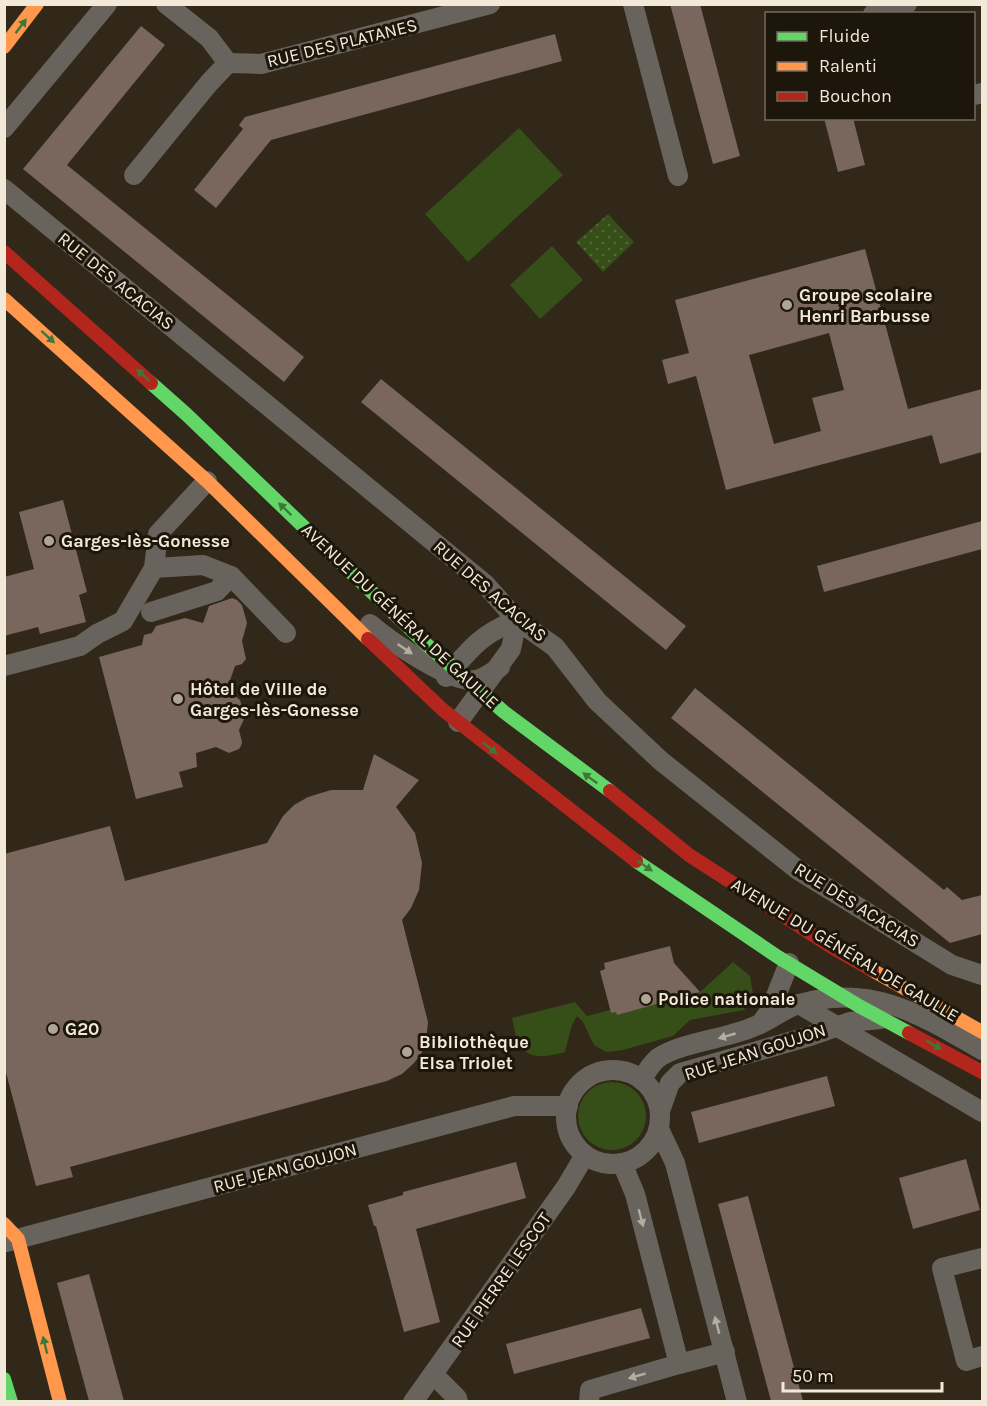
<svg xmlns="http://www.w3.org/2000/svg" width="987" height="1406" viewBox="0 0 987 1406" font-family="Karla,sans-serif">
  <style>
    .green { fill: #364e18 }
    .park { fill: url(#park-dots) }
    .building { fill: #79665d; fill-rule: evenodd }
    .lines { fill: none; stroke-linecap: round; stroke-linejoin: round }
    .street { stroke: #68645d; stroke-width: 20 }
    .fast { stroke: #63d668; stroke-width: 14 }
    .slow { stroke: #ff974d; stroke-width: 14 }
    .jam { stroke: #b3261e; stroke-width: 14 }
    .oneway { fill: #407639 }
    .oneway2 { fill: #b4ada1 }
    .poi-dot { fill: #afa596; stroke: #1d160a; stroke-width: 2 }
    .labels { text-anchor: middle; stroke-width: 6; stroke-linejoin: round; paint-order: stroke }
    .street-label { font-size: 18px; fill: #f3e9d9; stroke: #1d160a }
    .poi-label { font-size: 18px; font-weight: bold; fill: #f3e9d9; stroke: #1d160a; text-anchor: start }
  </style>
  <defs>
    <pattern id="park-dots" width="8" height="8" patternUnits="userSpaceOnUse" patternTransform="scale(1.5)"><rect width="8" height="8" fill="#364e18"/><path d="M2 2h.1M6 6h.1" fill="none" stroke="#546839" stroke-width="1.8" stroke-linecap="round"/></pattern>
  </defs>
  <rect width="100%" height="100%" fill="#312819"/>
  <g class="green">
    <polygon points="519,128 563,175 468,262 425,214"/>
    <polygon points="552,246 583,280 540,319 510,285"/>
    <path d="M 733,962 L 750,976 L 753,994 L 744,1010 L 690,1020 L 673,1036 L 623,1050 L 606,1052 L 594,1045 L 583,1022 L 577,1016 L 572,1025 L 565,1052 C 550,1056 531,1061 520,1046 C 516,1040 514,1026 512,1018 L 575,1002 L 587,1016 L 610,1010 L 611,1013 L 687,993 L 688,996 L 700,992 Z"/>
    <circle cx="612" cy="1116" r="34"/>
  </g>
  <polygon class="park" points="608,214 634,242 603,272 576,242"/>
  <g class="building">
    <polygon points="670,4 700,4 740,156 713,164"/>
    <polygon points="141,26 165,45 67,165 304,357 284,382 23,169"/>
    <polygon points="555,34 562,61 271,140 216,208 194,190 243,129 239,125 245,117"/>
    <polygon points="824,118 853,118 865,165 838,172"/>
    <path d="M 865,249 L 908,409 L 982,389 L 982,452 L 940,464 L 932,435 L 726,490 L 696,376 L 668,384 L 662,360 L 689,353 L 675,300 ZM 829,333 L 844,390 L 812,398 L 821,431 L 774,444 L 749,355 Z"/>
    <polygon points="381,379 686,626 666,650 361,402"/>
    <polygon points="63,500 87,592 79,595 86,622 40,634 38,627 4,636 4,577 34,569 19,512"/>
    <polygon points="982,521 982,549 824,592 817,566"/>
    <polygon points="232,598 237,600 242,605 247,623 242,641 246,659 242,664 235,666 227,689 240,700 245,717 239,730 242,742 241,746 239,749 229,753 216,747 196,753 197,767 179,772 183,787 136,799 99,657 142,645 144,635 152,633 156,626 185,618 203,623 209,606"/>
    <polygon points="695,688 944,890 947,887 962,900 982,895 982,934 950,943 671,718"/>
    <polygon points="374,754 419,780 396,807 415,833 422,863 419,890 411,908 402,920 428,1022 426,1042 421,1054 414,1063 402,1074 387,1081 70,1167 73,1177 36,1186 4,1065 4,854 110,826 125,881 267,843 283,816 294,805 308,797 331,790 363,790"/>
    <polygon points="670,946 674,963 700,992 617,1015 616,1012 611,1013 600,971 605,969 604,963"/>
    <polygon points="827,1076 835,1106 699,1143 691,1112"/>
    <polygon points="966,1159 980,1210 913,1229 899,1178"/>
    <polygon points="516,1162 526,1198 416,1229 440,1322 404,1332 376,1226 374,1226 368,1205 403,1195 403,1192"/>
    <polygon points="748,1196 803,1401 771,1401 718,1204"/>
    <polygon points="89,1274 124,1401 89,1401 57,1283"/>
    <polygon points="641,1308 650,1338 514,1374 506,1344"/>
  </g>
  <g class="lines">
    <g class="street">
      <polyline points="166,4 209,38 228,63"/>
      <polyline points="633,4 678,176"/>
      <polyline points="873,14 907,4"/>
      <polyline points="228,63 261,64 490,4"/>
      <polyline points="974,95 982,93"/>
      <polyline points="4,128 107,4"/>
      <polyline points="134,175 209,83 228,63"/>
      <polyline points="4,189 485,584 517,620 555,647 597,701 661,761 798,870 952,965 982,975"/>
      <polyline points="154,568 158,534 207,481"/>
      <polyline points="151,612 217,591 231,576"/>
      <path d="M 370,624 C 387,639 452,684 475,680 C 484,679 492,672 500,667"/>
      <polyline points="4,666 80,646 97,634 123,621 154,568 203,565 231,576 286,633"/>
      <path d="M 446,677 C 470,649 481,634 517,620"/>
      <polyline points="458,722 511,649 517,620"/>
      <polyline points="799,1004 982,1112"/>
      <polyline points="761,1023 770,1011 789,963"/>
      <circle cx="613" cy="1117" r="47"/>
      <path d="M 642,1080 C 646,1072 651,1064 658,1058 C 675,1046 711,1040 732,1034 C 744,1031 755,1027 766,1021 C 777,1015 786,1008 799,1004 C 872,983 921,1015 982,1050"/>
      <polyline points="660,1111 670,1083 680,1073 807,1037 850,1022 881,1019"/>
      <polyline points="659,1129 675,1163 737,1402"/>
      <polyline points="6,1242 514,1106 568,1106"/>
      <polyline points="982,1258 942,1268 966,1361 982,1356"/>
      <polyline points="679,1364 725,1352"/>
      <polyline points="433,1374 457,1398 458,1402"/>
      <polyline points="413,1402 566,1187 585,1155"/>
      <polyline points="589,1402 590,1390 679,1364 635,1194 622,1163"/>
    </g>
    <g class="fast">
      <polyline points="151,383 186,414 426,644 504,712 610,791"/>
      <polyline points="636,861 778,957 859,1006 909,1033"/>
      <polyline points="4,1379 11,1402"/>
    </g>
    <g class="slow">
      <polyline points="4,47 37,4"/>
      <polyline points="4,299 207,481 368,639"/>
      <polyline points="872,970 982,1032"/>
      <polyline points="4,1224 18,1239 60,1402"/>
    </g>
    <g class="jam">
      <polyline points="4,252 151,383"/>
      <polyline points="368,639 443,710 636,861"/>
      <polyline points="610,791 689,855 835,949 872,970"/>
      <polyline points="909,1033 982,1072"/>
    </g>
  </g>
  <defs><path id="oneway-solid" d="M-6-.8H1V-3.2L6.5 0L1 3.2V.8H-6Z" transform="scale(1.5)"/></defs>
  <g class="oneway">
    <use href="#oneway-solid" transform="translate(21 26) rotate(-53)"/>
    <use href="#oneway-solid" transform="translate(48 337) rotate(42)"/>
    <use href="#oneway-solid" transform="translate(143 375) rotate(-138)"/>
    <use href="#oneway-solid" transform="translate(285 509) rotate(-136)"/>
    <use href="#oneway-solid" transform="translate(490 748) rotate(39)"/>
    <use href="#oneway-solid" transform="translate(590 778) rotate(-144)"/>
    <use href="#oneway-solid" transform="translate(645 866) rotate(35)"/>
    <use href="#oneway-solid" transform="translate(934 1045) rotate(29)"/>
    <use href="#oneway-solid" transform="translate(45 1345) rotate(-104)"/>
  </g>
  <g class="oneway2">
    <use href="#oneway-solid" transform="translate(405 649) rotate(34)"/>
    <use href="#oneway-solid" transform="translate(727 1036) rotate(164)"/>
    <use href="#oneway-solid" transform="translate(641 1218) rotate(75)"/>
    <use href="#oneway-solid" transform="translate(717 1325) rotate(-105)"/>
    <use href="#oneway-solid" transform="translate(637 1376) rotate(164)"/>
  </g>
  <g class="poi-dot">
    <circle cx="787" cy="305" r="6"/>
    <circle cx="49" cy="541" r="6"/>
    <circle cx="178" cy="699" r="6"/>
    <circle cx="646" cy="999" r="6"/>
    <circle cx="53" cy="1029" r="6"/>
    <circle cx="407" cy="1052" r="6"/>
  </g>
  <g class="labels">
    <g class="street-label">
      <text transform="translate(342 43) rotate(-14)" y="6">RUE DES PLATANES</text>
      <text transform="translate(116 281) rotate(39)" y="6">RUE DES ACACIAS</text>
      <text transform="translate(490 591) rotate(41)" y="6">RUE DES ACACIAS</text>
      <text transform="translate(400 616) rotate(43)" y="6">AVENUE DU GÉNÉRAL DE GAULLE</text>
      <text transform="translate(857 905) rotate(32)" y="6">RUE DES ACACIAS</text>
      <text transform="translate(845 950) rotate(31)" y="6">AVENUE DU GÉNÉRAL DE GAULLE</text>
      <text transform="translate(755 1052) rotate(-18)" y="6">RUE JEAN GOUJON</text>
      <text transform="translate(285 1168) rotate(-15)" y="6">RUE JEAN GOUJON</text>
      <text transform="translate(501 1280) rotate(-55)" y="6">RUE PIERRE LESCOT</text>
    </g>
    <g class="poi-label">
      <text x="799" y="301">Groupe scolaire<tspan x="799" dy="21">Henri Barbusse</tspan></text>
      <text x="61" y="547">Garges-lès-Gonesse</text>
      <text x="190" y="695">Hôtel de Ville de<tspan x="190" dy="21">Garges-lès-Gonesse</tspan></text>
      <text x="658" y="1005">Police nationale</text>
      <text x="65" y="1035">G20</text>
      <text x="419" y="1048">Bibliothèque<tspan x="419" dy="21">Elsa Triolet</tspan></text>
    </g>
  </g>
  <rect width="987" height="1406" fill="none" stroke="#f3e9d9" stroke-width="12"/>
  <rect x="765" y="12" width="210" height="108" fill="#1d160a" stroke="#736a5d" stroke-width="1.5"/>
  <rect x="777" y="32" width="30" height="9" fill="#63d668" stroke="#736a5d" stroke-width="1.5"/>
  <text x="819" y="42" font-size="18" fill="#f3e9d9">Fluide</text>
  <rect x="777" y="62" width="30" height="9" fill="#ff974d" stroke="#736a5d" stroke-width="1.5"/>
  <text x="819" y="72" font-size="18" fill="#f3e9d9">Ralenti</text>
  <rect x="777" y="92" width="30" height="9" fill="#b3261e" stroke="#736a5d" stroke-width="1.5"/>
  <text x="819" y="102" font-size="18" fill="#f3e9d9">Bouchon</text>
  <path d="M783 1382v9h159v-9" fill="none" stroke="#f3e9d9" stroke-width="3"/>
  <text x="792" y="1382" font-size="18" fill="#f3e9d9" stroke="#1d160a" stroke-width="4.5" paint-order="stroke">50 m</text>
</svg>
